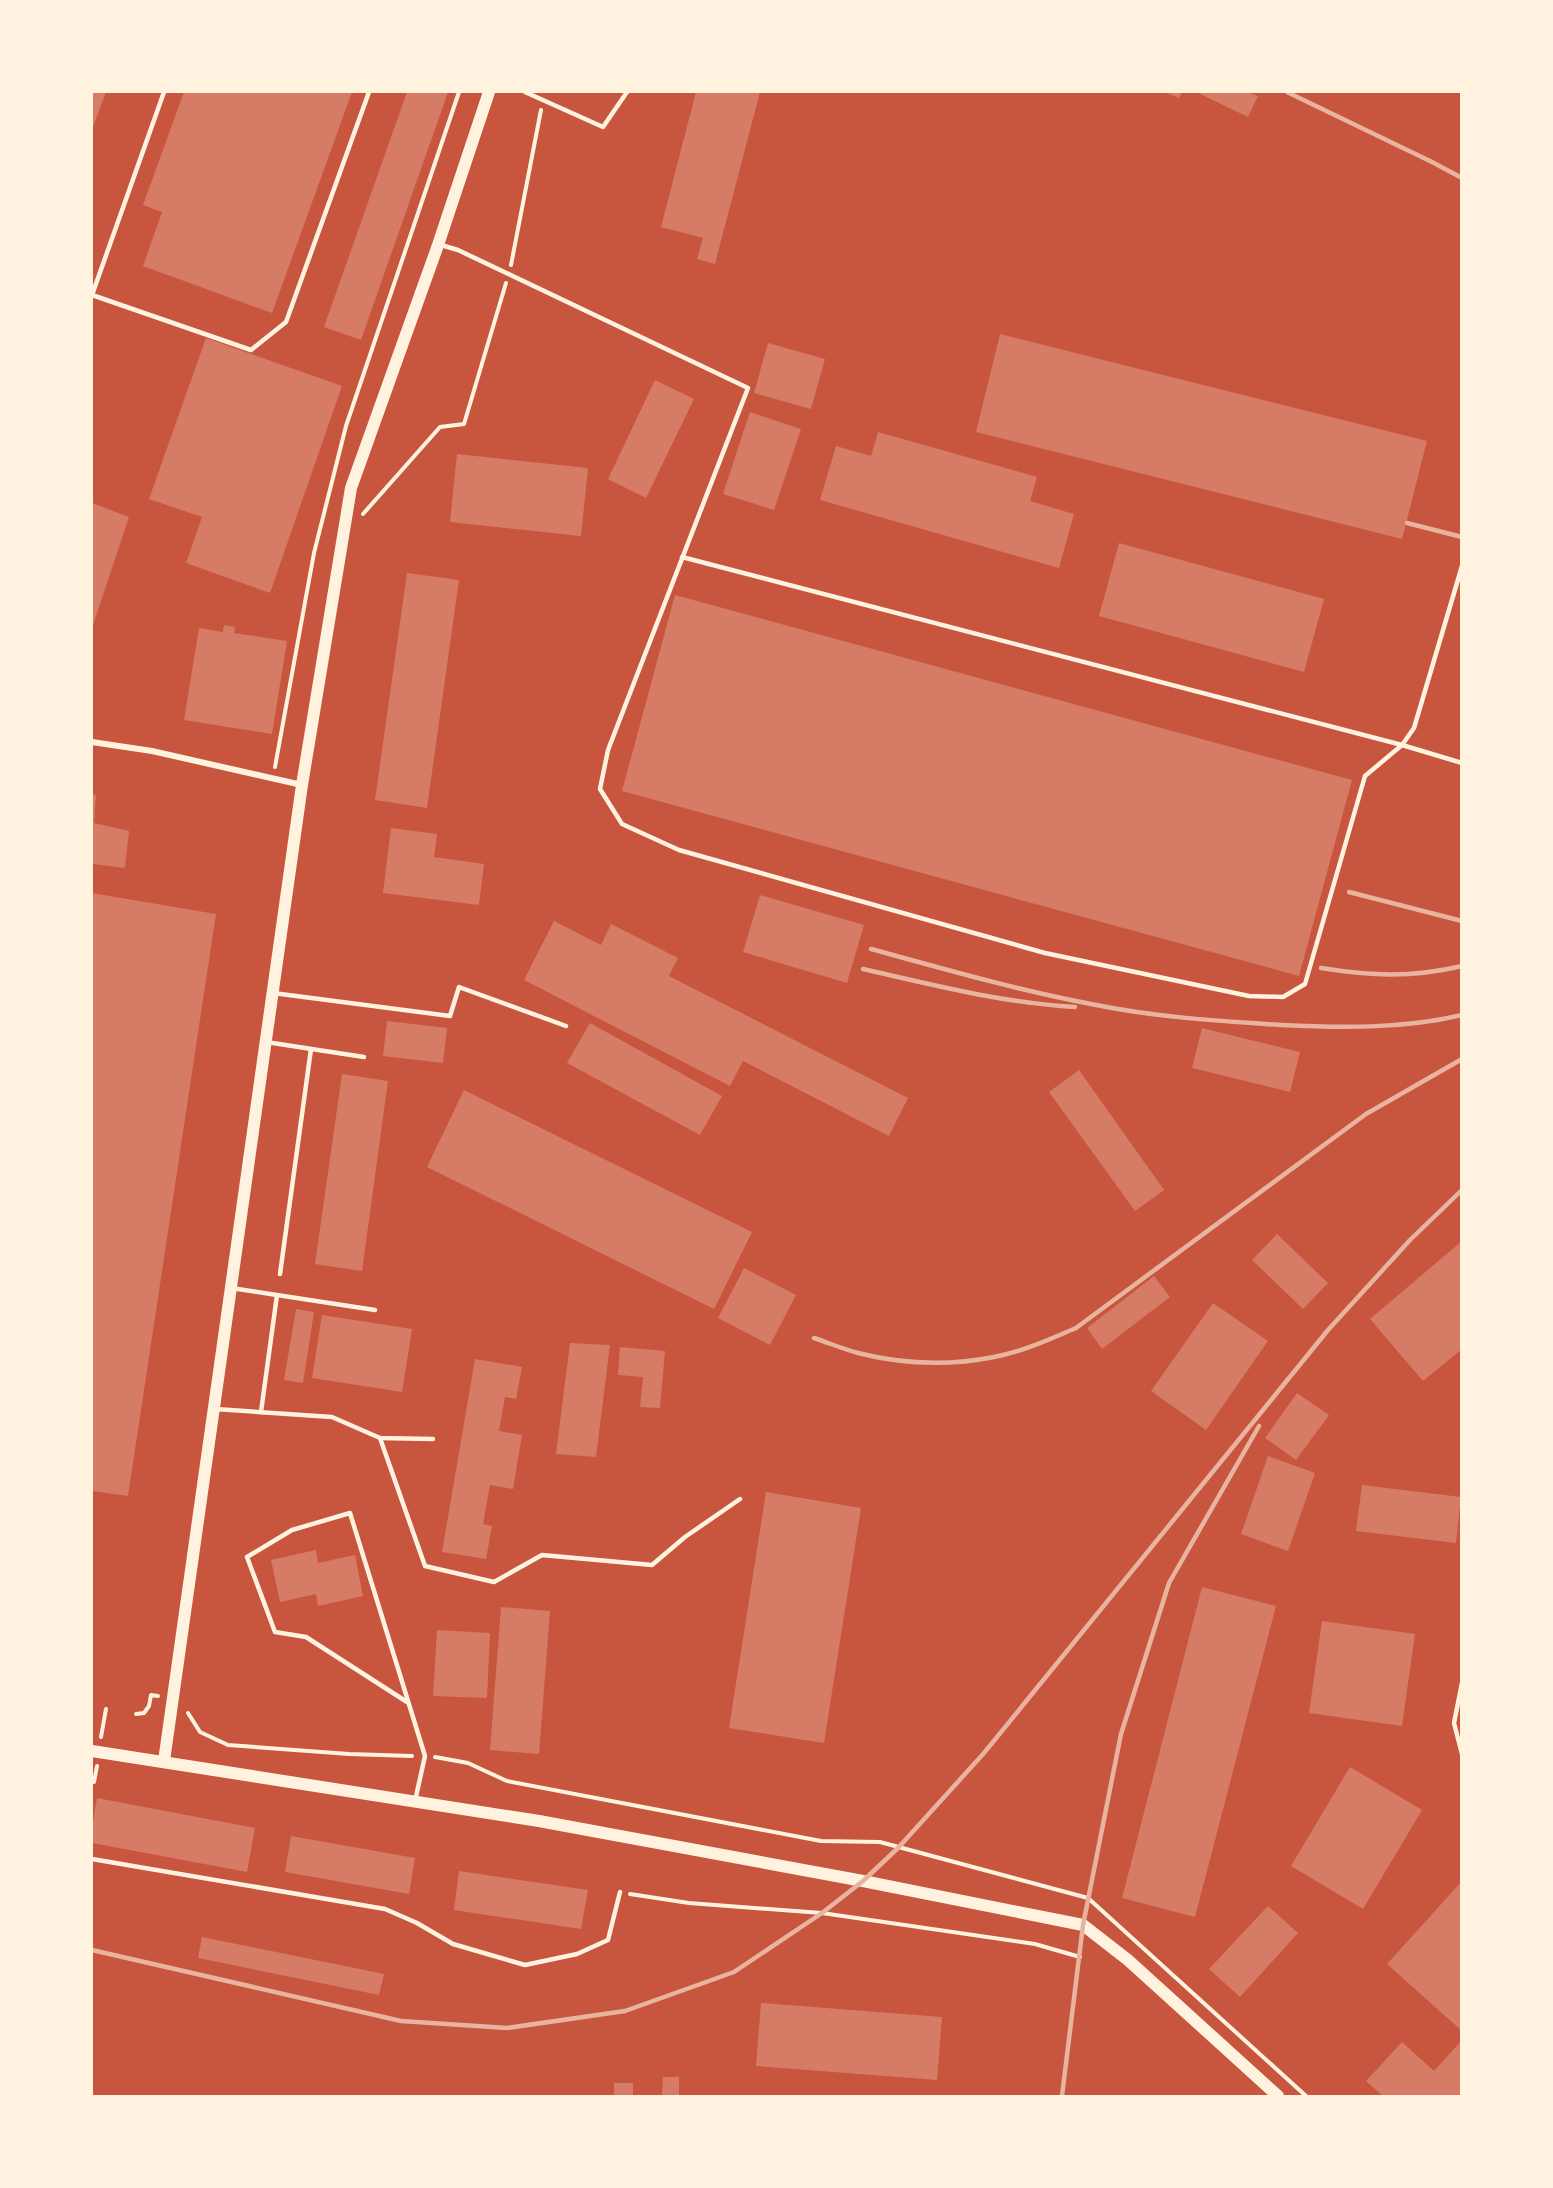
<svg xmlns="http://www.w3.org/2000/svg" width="1553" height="2188" viewBox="0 0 1553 2188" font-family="Mulish,sans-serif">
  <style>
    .building { fill: #d67c66 }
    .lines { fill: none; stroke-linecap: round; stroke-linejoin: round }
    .path { stroke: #fff3e0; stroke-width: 4 }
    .service { stroke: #fff3e0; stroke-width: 4.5 }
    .minor { stroke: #fff3e0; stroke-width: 6 }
    .secondary { stroke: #fff3e0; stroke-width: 12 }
    .rail { stroke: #e9b49f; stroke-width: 4.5 }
  </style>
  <rect width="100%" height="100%" fill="#c8553d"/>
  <g class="building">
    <polygon points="92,92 106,92 92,130"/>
    <polygon points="184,92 352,92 272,313 143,266 162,212 143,205"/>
    <polygon points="407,92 448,92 361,340 324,327"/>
    <polygon points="696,92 760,92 715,264 697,259 703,238 661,227"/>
    <polygon points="1165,92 1182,92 1179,98"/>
    <polygon points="1196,92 1248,92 1258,96 1248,117"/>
    <polygon points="1000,334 1427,441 1402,539 976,432"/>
    <polygon points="206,338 342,386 270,593 186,563 202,517 149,499"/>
    <polygon points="768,343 825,359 811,409 754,393"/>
    <polygon points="655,380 694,399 646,498 608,479"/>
    <polygon points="750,412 801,429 774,510 723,494"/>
    <polygon points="878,432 1037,477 1030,501 1074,514 1059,568 820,500 836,446 871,456"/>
    <polygon points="457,454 588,468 581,536 450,522"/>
    <polygon points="92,503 129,517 92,628"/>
    <polygon points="1119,543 1324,599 1304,672 1099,616"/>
    <polygon points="407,573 459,580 427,808 375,800"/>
    <polygon points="675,595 1352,780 1299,976 622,791"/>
    <polygon points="224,625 235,627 234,633 287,641 272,734 184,720 199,628 223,632"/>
    <polygon points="92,794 96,795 94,823 129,831 125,868 92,864"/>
    <polygon points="391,828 437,834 434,857 484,864 479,905 383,893"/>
    <polygon points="92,893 216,914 128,1496 92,1491"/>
    <polygon points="760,895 864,925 847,983 743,952"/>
    <polygon points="554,921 601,945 611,924 678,958 669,976 908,1098 889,1136 743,1061 730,1086 524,980"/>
    <polygon points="387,1021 447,1028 443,1063 383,1056"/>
    <polygon points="590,1023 722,1096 700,1135 567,1063"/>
    <polygon points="1202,1028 1300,1052 1290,1092 1192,1068"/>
    <polygon points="1079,1070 1164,1190 1135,1211 1049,1092"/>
    <polygon points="342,1074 388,1081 362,1271 315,1264"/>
    <polygon points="464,1090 752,1232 714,1309 427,1167"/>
    <polygon points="1277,1234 1328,1283 1303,1309 1252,1260"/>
    <polygon points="1462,1241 1462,1349 1423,1381 1370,1319"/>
    <polygon points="744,1268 796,1295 770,1345 718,1318"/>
    <polygon points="1154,1276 1170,1297 1102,1349 1087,1328"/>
    <polygon points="1213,1303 1268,1341 1206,1430 1151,1391"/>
    <polygon points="296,1309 314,1312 303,1383 284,1380"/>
    <polygon points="322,1315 412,1329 402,1392 312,1378"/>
    <polygon points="570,1343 610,1345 596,1457 556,1454"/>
    <polygon points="620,1347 665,1351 660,1408 640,1407 643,1377 618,1375"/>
    <polygon points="475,1359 522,1367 516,1399 505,1397 499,1431 522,1435 513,1489 490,1485 483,1524 492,1526 486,1559 442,1552"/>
    <polygon points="1297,1393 1329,1415 1296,1460 1265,1438"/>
    <polygon points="1268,1456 1315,1473 1288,1551 1241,1534"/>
    <polygon points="1362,1485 1461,1497 1456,1543 1356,1531"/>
    <polygon points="766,1492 861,1508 824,1743 729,1728"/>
    <polygon points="316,1550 318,1563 355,1555 363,1596 318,1606 316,1594 280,1602 271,1560"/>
    <polygon points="1202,1587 1276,1606 1195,1917 1122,1898"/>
    <polygon points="501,1607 550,1611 539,1754 490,1750"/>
    <polygon points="1322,1621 1415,1634 1402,1726 1309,1713"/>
    <polygon points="437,1630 490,1633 487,1698 433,1696"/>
    <polygon points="1350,1767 1422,1810 1363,1909 1291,1866"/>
    <polygon points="97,1798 255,1828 247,1872 92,1843 92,1827"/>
    <polygon points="291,1836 415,1858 409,1894 285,1872"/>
    <polygon points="459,1871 588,1890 581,1929 454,1910"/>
    <polygon points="1462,1881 1462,2031 1387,1964"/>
    <polygon points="1268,1906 1298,1933 1240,1997 1209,1969"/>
    <polygon points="202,1937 384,1974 379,1995 198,1958"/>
    <polygon points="761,2003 942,2017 937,2080 756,2066"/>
    <polygon points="1462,2040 1462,2096 1383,2096 1366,2081 1402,2042 1434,2071"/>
    <polygon points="663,2077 679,2077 679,2096 662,2096"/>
    <rect x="614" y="2083" width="19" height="13"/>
  </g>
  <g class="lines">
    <g class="path">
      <polyline points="511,265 541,110"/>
      <polyline points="363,514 440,427 464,424 506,283"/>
      <polyline points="275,767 314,553 346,426 459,92"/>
      <polyline points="188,1713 200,1732 228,1745 349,1754 412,1756"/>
      <polyline points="136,1714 144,1713 149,1706 151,1695 158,1696"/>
      <polyline points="101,1737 106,1709"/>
      <polyline points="435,1757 468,1763 507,1781 821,1841 880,1842 1088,1898 1306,2096"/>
      <polyline points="94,1782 97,1766"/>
      <polyline points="630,1894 689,1903 822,1913 1035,1944 1080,1957"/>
    </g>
    <g class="service">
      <polyline points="525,92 603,127 627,92"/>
      <polyline points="441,245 458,250 748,388 608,750 600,789 622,824 679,850 1045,953 1249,996 1283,997 1305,984 1365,776 1402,745 1414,728 1462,566"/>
      <polyline points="92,295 251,350 286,322 369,92"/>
      <polyline points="92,295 164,92"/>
      <polyline points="682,557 1402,745 1462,763"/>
      <polyline points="273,993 450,1016 459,987 566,1026"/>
      <polyline points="266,1042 364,1057"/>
      <polyline points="280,1274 311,1049"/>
      <polyline points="231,1288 375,1310"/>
      <polyline points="215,1409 332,1417 380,1438 433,1439"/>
      <polyline points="261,1412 277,1295"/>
      <polyline points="380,1438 425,1566 494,1582 542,1555 652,1565 685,1537 740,1499"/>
      <polyline points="1462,1683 1454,1723 1462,1754"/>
      <polyline points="407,1702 306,1637 275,1632 247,1557 292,1530 350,1513 425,1756 415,1801"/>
      <polyline points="92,1859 385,1909 417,1923 453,1944 525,1965 577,1954 608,1940 620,1892"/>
    </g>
    <polyline class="minor" points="92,742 152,751 302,785"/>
    <g class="secondary">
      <polyline points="92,1751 539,1821 863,1881 1083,1925 1128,1960 1278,2096"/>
      <polyline points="164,1761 302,785 351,488 438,245 489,92"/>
    </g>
    <g class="rail">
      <polyline points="1287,92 1432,162 1462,178"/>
      <polyline points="1407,523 1462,537"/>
      <polyline points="1349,892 1462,921"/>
      <path d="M 871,949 C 944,969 1017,990 1091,1004 C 1154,1017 1217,1021 1281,1025 C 1341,1028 1402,1029 1462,1015"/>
      <path d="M 1321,968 C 1371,976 1411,978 1462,966"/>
      <path d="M 863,969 C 934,985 1003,1003 1075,1007"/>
      <path d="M 814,1338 C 829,1343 843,1349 858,1353 C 902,1364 949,1366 994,1357 C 1022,1352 1050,1339 1076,1328 L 1366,1114 L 1462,1059"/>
      <polyline points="92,1950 401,2021 507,2028 625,2011 734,1972 822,1913 863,1881 898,1848 984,1753 1328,1330 1410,1240 1462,1190"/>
      <polyline points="1062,2096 1083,1925 1121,1734 1169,1583 1259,1426"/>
    </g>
  </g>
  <rect width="1553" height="2188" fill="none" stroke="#fff3e0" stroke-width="186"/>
</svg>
